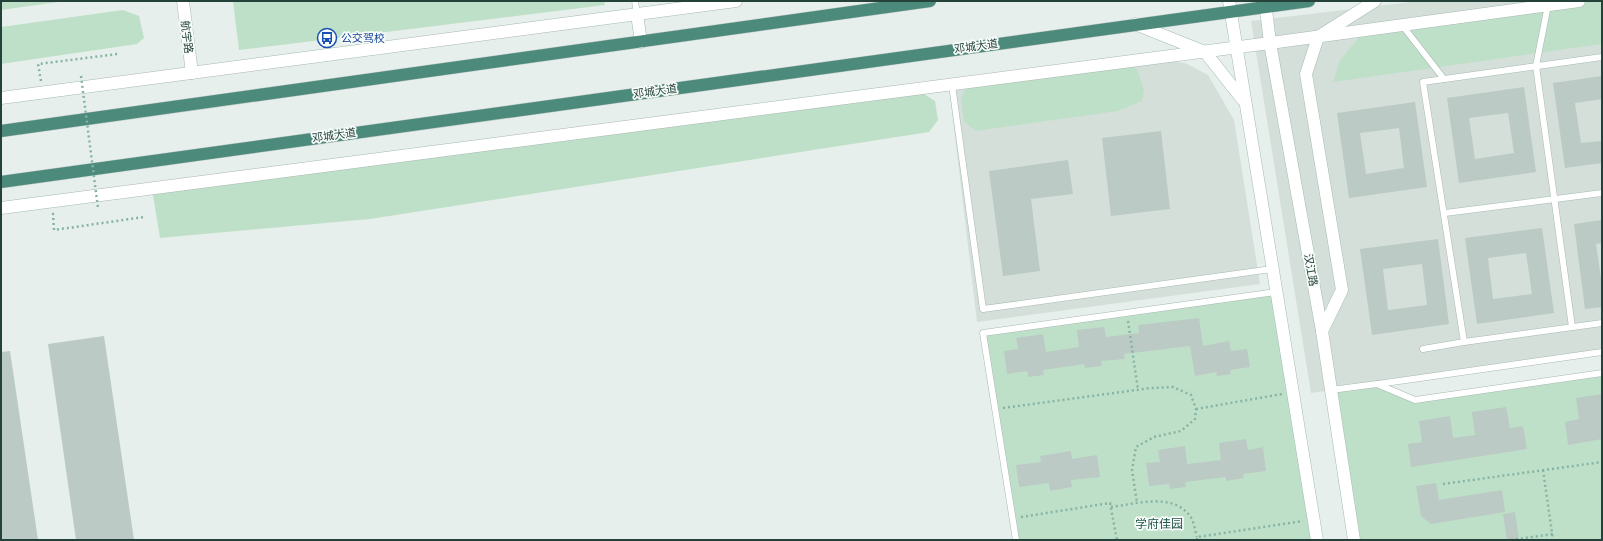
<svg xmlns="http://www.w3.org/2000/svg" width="1603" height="541" viewBox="0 0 1603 541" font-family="'Public Sans','Noto Sans SC',sans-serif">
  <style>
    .built { fill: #d4dfda }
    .green { fill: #bfe0c8 }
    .building { fill: #bbcac4; fill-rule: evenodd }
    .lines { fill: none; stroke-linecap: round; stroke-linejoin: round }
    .service-casing { stroke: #a8b8b2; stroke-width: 7 }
    .tertiary-casing { stroke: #a8b8b2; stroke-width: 13 }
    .secondary-casing { stroke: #a4bbb3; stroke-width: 13 }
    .trunk-casing { stroke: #c2cac8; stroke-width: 13 }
    .path { stroke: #86b3a5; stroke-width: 2.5; stroke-dasharray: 2 3; stroke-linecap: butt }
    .service { stroke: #fff; stroke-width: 6 }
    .tertiary { stroke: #fff; stroke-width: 12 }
    .secondary { stroke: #fff; stroke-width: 12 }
    .trunk { stroke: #4c8a7c; stroke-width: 12 }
    .path-bridge { stroke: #86b3a5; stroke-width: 2.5; stroke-dasharray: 2 3; stroke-linecap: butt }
    .labels { text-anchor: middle; stroke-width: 3.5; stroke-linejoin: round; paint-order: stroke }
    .street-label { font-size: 11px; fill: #24423a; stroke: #f7fbf9 }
    .transit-label { font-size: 11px; fill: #164399; stroke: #f7fbf9; text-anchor: start }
    .neighbourhood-label { font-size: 12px; fill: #1f5548; stroke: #f7fbf9 }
  </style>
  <rect width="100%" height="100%" fill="#e6efeb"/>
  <g class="built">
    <polygon points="1419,1 1602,1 1602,352 1311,393 1251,21"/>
    <polygon points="1150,59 1185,63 1208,75 1234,120 1260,284 977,322 949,85"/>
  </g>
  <g class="green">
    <polygon points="1,1 66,1 1,10"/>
    <polygon points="233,1 604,1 605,5 239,50"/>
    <polygon points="1579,1 1602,1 1602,44 1333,82 1340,60 1365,30"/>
    <polygon points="123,10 139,16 144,38 137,44 1,64 1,27"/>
    <polygon points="1127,62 1137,69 1144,90 1142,101 1118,111 976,131 964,122 961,100 967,83"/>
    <polygon points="916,89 935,101 938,120 929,132 370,219 160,238 152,189"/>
    <polygon points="1276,292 1317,540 1016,540 983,333"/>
    <polygon points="1602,372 1602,540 1354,540 1331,390 1377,384 1415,400"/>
  </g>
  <g class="building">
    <polygon points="1602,76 1602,99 1575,103 1581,143 1602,141 1602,163 1565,168 1553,83"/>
    <path d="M 1524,87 L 1536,172 L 1459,183 L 1447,98 ZM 1508,113 L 1514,153 L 1475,159 L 1469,118 Z"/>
    <path d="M 1415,102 L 1427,187 L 1349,198 L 1337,113 ZM 1399,128 L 1404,168 L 1366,174 L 1360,133 Z"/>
    <polygon points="1161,131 1170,209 1111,216 1102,138"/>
    <polygon points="1068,160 1073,194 1031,199 1040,271 1003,276 989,171"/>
    <polygon points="1602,220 1602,243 1596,244 1602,285 1602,307 1585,309 1574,224"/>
    <path d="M 1542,228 L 1554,313 L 1477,324 L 1465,238 ZM 1526,253 L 1532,294 L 1493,299 L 1488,258 Z"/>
    <path d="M 1438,239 L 1449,324 L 1372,335 L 1360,249 ZM 1422,264 L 1427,305 L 1388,310 L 1383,269 Z"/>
    <polygon points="1199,318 1203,346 1229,341 1231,351 1247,349 1250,367 1230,370 1231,374 1217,376 1216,372 1195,376 1190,346 1124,354 1125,359 1101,361 1102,366 1085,368 1084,364 1043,370 1044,375 1028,377 1027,371 1007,374 1004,351 1018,349 1016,338 1043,334 1046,352 1079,347 1077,330 1104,327 1106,337 1139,333 1138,325"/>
    <polygon points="104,336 134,540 76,540 48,344"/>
    <polygon points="10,351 38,540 1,540 1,352"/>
    <polygon points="1602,394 1602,439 1568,445 1565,422 1579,419 1576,398"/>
    <polygon points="1506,407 1510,428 1523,426 1527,449 1411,467 1408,444 1422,442 1419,421 1450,416 1453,438 1475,435 1472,412"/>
    <polygon points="1246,439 1248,450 1263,447 1266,471 1243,474 1244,478 1226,481 1226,477 1185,482 1186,487 1170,489 1169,484 1149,486 1146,463 1160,462 1158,450 1185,446 1187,464 1221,460 1219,443"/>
    <polygon points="1071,451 1072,459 1097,455 1100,477 1071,480 1072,487 1050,491 1049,483 1019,487 1016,465 1041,462 1040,456"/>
    <polygon points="1436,483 1439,500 1502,490 1505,512 1431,524 1421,516 1416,486"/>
    <polygon points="1515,512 1519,540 1507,540 1503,514"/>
  </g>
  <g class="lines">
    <g class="service-casing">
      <g id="service">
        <polyline points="635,1 637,14"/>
        <polyline points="1548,5 1536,66 1572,327"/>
        <polyline points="1402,25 1444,79"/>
        <polyline points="1602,57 1423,82 1464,342 1602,323"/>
        <polyline points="952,85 983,309 1272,269"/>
        <polyline points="1445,213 1602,193"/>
        <polyline points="1423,349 1464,342"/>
        <polyline points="1378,384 1602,352"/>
        <polyline points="1331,390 1377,384 1415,400 1602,373"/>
        <polyline points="1016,540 983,333 1276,292"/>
      </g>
    </g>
    <g class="tertiary-casing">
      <g id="tertiary">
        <polyline points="183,1 192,73"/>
        <polyline points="637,14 641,42"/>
        <polyline points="1,98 736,1"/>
        <polyline points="1,208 1270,43 1579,1"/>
      </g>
    </g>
    <g class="secondary-casing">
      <g id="secondary">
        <polyline points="1229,1 1317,540"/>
        <polyline points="1265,1 1270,43 1322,331 1354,540"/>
        <polyline points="1135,24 1205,52 1243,100"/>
        <polyline points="1322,331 1342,290 1306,74 1318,37 1375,1"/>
      </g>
    </g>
    <g class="trunk-casing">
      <g id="trunk">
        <polyline points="1,131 930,1"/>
        <polyline points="1,182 1309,1"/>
      </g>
    </g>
    <g class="path">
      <polyline points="41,81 38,64 118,54"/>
      <polyline points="54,214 53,214 54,230 144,217"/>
      <polyline points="1128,321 1138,390"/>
      <polyline points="1003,408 1151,388 1173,387 1191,395 1196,409 1195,419 1181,431 1154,437 1136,447 1132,470 1137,503"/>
      <polyline points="1196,409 1282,394"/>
      <polyline points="1543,470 1553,540"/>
      <polyline points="1443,484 1602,462"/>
      <path d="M 1111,507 C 1136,504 1172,492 1190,516 C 1194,521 1195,531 1197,537"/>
      <polyline points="1021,517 1110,503 1117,540"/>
      <polyline points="1197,540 1197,537 1303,521"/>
      <polyline points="1511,540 1553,534"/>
    </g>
    <use href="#service" class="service"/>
    <use href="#tertiary" class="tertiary"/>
    <use href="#secondary" class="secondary"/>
    <use href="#trunk" class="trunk"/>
    <polyline class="path-bridge" points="81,76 98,208"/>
  </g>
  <defs>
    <g id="bus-ring" transform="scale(1)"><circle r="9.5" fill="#f7fbf9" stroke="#1a4fb4" stroke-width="1.5"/><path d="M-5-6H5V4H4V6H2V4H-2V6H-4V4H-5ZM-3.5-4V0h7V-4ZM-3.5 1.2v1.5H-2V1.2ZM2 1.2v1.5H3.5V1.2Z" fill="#1a4fb4"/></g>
  </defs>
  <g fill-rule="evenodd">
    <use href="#bus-ring" x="327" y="38"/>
  </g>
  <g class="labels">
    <g class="street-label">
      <text transform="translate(187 37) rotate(83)" y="4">航宇路</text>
      <text transform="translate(976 46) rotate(-8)" y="4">邓城大道</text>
      <text transform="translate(655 91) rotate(-8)" y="4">邓城大道</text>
      <text transform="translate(334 135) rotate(-8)" y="4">邓城大道</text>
      <text transform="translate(1311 270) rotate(80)" y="4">汉江路</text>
    </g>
    <g class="transit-label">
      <text x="341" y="42">公交驾校</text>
    </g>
    <g class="neighbourhood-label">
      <text x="1159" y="528">学府佳园</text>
    </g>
  </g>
  <rect width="1603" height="541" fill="none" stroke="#24423a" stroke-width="4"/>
</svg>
